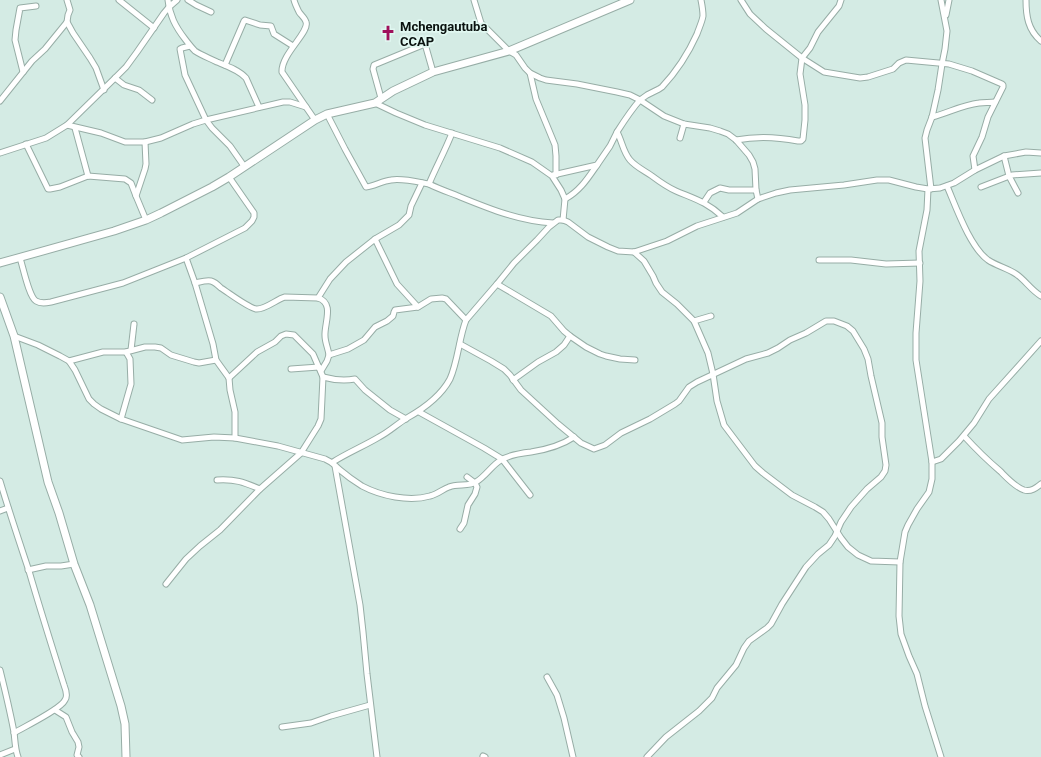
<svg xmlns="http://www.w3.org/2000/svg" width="1041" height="757" viewBox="0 0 1041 757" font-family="Roboto,sans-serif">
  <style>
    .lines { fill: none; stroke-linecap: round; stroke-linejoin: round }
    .street-casing { stroke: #97ada6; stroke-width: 7 }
    .secondary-casing { stroke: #97ada6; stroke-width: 9 }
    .street { stroke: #fff; stroke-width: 5 }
    .secondary { stroke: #fff; stroke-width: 7 }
    .labels { text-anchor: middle; stroke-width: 3.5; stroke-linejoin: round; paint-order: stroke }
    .poi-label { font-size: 13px; font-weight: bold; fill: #0a120f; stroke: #e1f8f1; text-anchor: start }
  </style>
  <rect width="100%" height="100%" fill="#d4ebe4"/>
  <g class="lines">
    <g class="street-casing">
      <g id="street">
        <polyline points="67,0 70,10 68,15 67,22 73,33 90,58 96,68 104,90"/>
        <polyline points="119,0 154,28"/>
        <path d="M 168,0 C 170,16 175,26 185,39 C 188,43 191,47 195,51 C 201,55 209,58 217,62 C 227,66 239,70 246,78 L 259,107"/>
        <polyline points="188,0 196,5 211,12"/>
        <path d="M 294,0 C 295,4 297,8 299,12 C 301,15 305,18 306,22 C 310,32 281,54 282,72 L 306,107"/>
        <path d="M 474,0 L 481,23 L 509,51 L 516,55 L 525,68 L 530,73 L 540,78 L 546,80 L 577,84 L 617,92 L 630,95 L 640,100 L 647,95 L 659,89 L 662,87 C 677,71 688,54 697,34 C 699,28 702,22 703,16 C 703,10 702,5 701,0"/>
        <polyline points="741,0 750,14 766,29 802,58 824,72 860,78 868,77 893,69 899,63 906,60 949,64 972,71 1002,84 1003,85 1003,87 988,117 982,137 973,156 975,170"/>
        <path d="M 1026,0 C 1026,16 1028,30 1041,41"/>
        <polyline points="946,15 949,0"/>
        <polyline points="190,46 182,48 180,49 185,75 206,120 212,128 230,146 244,166"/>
        <polyline points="225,65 244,21 245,20 260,25 271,26 274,34 293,46"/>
        <polyline points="23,72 15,40 16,30 20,8 36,6"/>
        <polyline points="530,73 536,99 555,145 556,156 556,175"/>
        <polyline points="115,78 124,85 139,90 152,100"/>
        <polyline points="381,98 373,69 374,65 425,44 433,72"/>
        <polyline points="0,101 32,61 45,49 67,22"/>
        <polyline points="375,103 396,113 425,125 500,148 532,162 552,176 561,190 565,199 563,220"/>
        <path d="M 327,114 L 345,149 L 366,187 C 375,186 382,181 391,180 C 402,178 418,182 429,184 C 439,189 448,192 458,196 C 490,209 519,221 553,223"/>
        <path d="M 932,117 C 948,113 962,105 979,103 C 984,102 990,103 995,102"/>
        <polyline points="67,125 101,133 125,142 145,142 161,138 193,124 206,120 283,102 290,102 306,107 315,120"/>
        <polyline points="75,128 88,176"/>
        <polyline points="680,138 684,124"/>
        <path d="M 736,140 C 756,136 778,137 798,141 L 801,141 L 803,139 L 805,120 L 805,105 L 800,74 L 802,58 L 810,48 L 818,32 L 839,6 L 841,0"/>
        <polyline points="145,142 146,164 145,169 136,196 146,220"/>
        <polyline points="26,144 48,189 50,189 60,187 88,176 125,179 131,183 136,196"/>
        <polyline points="0,153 46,138 67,125 115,78 126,67 137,52 164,13 169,7 177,0"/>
        <polyline points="1004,156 1009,176 1018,193"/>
        <polyline points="553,175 597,165 610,146 617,132"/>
        <path d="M 429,184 C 436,167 445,151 452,133"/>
        <path d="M 947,186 C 956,207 970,247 988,260 C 997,266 1007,268 1016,274 C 1025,280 1031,290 1041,296"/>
        <polyline points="981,187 1012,175 1041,173"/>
        <polyline points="928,189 927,210 919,251 920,281 916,333 916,360 932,462 932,479 929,492 917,509 908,525 905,532 900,562 899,616 901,634 909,656 917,674 925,706 941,757"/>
        <polyline points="931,189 925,138 927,130 932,117 938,90 942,64 945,49 947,31 941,0"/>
        <path d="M 565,199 C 580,191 588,178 597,165"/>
        <polyline points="704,202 710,193 720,188 729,190 756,190"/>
        <path d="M 723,217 C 707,202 695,199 676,191 C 667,187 660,182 652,176 C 645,171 636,167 630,160 C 623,152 622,141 617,132 C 624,121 631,110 640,100 L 664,116 L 684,124 L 710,128 L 720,131 L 728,134 L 736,140 L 749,155 L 753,162 L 755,169 L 756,190 L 758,199"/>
        <polyline points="375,239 397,284 418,307"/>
        <polyline points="634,252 644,261 653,276 656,283 662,292 677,304 694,321 708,353 713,374 717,401 724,425 755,466 763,473 792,495 815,507 823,512 829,519 841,538 848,547 858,555 871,561 900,562"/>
        <path d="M 20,258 C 23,267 29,297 36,301 C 41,304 46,303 51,302 L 123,283 L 186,258 L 245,228 L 252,221 L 254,217 L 254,213 L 229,177"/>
        <polyline points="186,258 195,283 213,344 216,360 229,378 230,390 235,412 235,438"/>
        <polyline points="819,260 851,260 886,264 920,263"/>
        <path d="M 195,283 C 200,282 206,280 211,281 C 215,282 218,285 221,288 C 229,293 247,307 256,309 C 265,310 277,299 285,297 L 318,298 L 330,279 L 346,262 L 375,239 L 399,225 L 409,215 L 411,206 L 422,183"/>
        <polyline points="497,284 551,316 564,331 570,336 586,347 600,354 606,356 620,359 635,360"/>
        <path d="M 318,298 C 335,303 324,324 325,336 C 325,342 328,348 329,355"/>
        <polyline points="694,321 711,316"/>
        <path d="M 14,336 L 38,345 L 60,356 L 69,361 L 75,370 L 89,399 L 94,404 L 101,409 L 121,419 L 182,440 L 214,437 L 235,438 L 278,446 L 325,459 C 334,463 333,464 340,470 C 347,476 354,481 362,486 C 381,496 409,502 430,496 C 438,494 443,489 449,487 C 457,483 469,487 476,482 C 486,476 492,465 501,460 C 509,455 522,453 531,452 C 544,450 562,445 574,437"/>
        <polyline points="460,344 491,361 504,369 510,375 521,390 558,424 581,443 594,449 605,445 621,433 650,419 675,404 679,401 689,387 697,382 746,359 768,353 778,348 790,340 806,333 826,321 834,321 847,326 853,331 864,349 868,359 871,376 882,423 882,437 886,465 885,471 881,477 867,489 851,507 841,522 835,536 829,545 818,554 806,567 782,604 771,624 767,628 749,641 744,648 736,665 717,688 712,698 699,711 666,737 647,757"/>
        <polyline points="131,350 134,324"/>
        <polyline points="69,361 103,352 126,352 145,347 155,347 161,348 171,355 194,362 199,363 216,360"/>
        <polyline points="291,369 319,367"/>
        <polyline points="321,371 327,361 329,355 348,349 364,340 375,327 387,321 393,316 394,312 395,310 418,307 431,299 442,298 446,299 466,320"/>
        <path d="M 323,377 C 334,380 344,381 355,379 L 365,390 L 390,410 L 406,419"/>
        <polyline points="513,380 538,362 556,352 564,345 570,336"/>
        <polyline points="419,412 484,448 502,459 530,495"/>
        <polyline points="121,419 131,384 130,359 126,352"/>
        <path d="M 964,436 C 975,448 987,460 1000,471 C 1007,478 1015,487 1024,490 C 1031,492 1036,488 1041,484"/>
        <path d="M 333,462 C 347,453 364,446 379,437 C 389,432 397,424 407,418 C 423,409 441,396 450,379 C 458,361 459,338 466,320 L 497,284 L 514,263 L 537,240 L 549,227 L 558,220 L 563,220 L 568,222 L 588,237 L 608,247 L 618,251 L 634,252 L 667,241 L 697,226 L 737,213 L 758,199 L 776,193 L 790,190 L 844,185 L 877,180 L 889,180 L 916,187 L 928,189 L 940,188 L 954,183 L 975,170 L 1004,156 L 1026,152 L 1041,153"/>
        <polyline points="932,462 941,459 959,441 974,423 989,399 1041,341"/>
        <polyline points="335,466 360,605 363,632 367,674 377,757"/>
        <path d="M 217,480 C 236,479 243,482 260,489"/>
        <path d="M 0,481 C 9,511 19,541 29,571 C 40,609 52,647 64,685 C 66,690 68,696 65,700 C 61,709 24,727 14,733"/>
        <polyline points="0,511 8,508"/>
        <polyline points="460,529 464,523 468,505 475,494 477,487 475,483 467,477"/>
        <polyline points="28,570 46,566 61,566 74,564"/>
        <polyline points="166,584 186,559 200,546 220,530 260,489 301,453 318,426 321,419 323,377 313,354 294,335 286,334 281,336 275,342 257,352 229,378"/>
        <path d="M 0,670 C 5,690 10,711 14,732 C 15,740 15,749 18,757"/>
        <polyline points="547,677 557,695 564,718 573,757"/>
        <polyline points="55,710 66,717 72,732 78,742 79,747 77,755 79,757"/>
        <polyline points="282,727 311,723 331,716 370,705"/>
        <polyline points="0,755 15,749"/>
        <polyline points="483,756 485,757"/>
      </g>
    </g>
    <g class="secondary-casing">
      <g id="secondary">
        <polyline points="0,263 114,231 146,220 161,213 212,187 229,177 315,120 327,114 375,103 393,91 433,72 509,51 630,0"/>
        <polyline points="0,297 14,336 48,482 59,513 74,564 90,605 121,706 125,724 126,757"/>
      </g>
    </g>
    <use href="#street" class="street"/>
    <use href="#secondary" class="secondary"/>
  </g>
  <defs>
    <g id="church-bare" transform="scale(1.2)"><path d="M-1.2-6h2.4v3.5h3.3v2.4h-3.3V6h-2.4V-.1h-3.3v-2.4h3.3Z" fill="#9f105b" stroke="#e1f8f1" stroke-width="2.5" paint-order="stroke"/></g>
  </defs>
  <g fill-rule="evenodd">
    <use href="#church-bare" x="388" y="33"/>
  </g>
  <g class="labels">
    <g class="poi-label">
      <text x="400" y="31">Mchengautuba<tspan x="400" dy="15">CCAP</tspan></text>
    </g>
  </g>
</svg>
